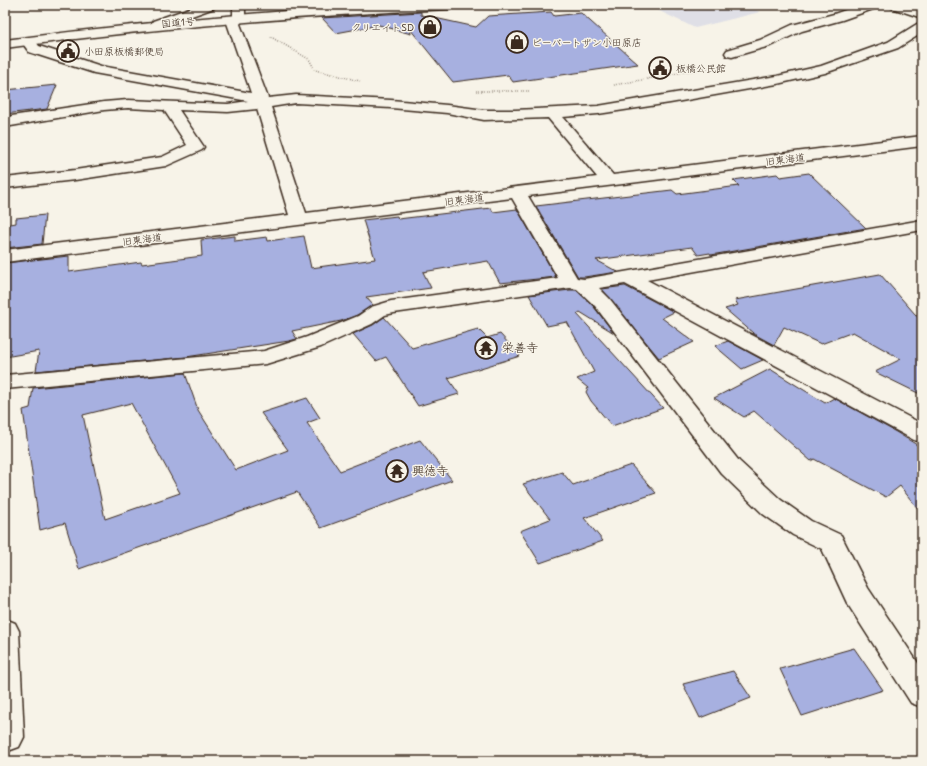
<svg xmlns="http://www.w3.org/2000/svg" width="927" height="766" viewBox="0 0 927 766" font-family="Delius,'Klee One',sans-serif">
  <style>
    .built { fill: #dfdfe6 }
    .building { fill: #a7b0e0; stroke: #3b2a1e; fill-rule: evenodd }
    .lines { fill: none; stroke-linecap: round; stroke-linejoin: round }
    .minor-casing { stroke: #3b2a1e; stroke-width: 3 }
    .highway-casing { stroke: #3b2a1e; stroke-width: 3 }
    .path { stroke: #3b2a1e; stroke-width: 1.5; stroke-dasharray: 0.5 2; stroke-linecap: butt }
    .minor { fill: #f7f3e8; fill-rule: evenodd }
    .highway { fill: #f7f3e8; fill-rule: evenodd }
    .labels { text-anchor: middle; stroke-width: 3; stroke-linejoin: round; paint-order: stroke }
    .far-street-label { font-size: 10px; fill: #3b2a1e; stroke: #f7f3e8 }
    .far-poi-label { font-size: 10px; fill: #3b2a1e; stroke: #f7f3e8; text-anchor: start }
    .poi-label { font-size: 12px; fill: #3b2a1e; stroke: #f7f3e8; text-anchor: start }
  </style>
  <rect width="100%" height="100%" fill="#f7f3e8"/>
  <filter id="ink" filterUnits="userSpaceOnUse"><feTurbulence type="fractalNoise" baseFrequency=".025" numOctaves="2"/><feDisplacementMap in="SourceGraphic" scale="8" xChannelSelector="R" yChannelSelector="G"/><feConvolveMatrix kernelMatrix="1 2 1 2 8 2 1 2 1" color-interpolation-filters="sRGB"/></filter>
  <g filter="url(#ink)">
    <polygon class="built" points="647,5 745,5 760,12 695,28"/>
    <g class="building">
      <polygon points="421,12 421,15 476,27 488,16 551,12 554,16 581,13 638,64 513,82 508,75 453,82 410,29 411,34 379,25 336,33 322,18"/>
      <polygon points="57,85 47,109 5,114 5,90"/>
      <polygon points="809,173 866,228 711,255 710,253 698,255 692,247 596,260 618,272 584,277 578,277 536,206 672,190 677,194 739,186 733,180 777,174 780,177"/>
      <polygon points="491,208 493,212 517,209 556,277 500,283 488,261 423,272 431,288 366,297 373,305 357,315 341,321 292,331 297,339 289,341 186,357 36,371 39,351 5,357 5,263 69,256 69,272 141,262 142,264 202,256 201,240 235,236 235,241 267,237 268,241 304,236 311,268 375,259 363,220 397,216 398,219"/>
      <polygon points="45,215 42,244 5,248 5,225 16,223 16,218"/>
      <polygon points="880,274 922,322 922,395 875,372 901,359 853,332 821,344 784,327 774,345 752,333 753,333 725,309 738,305 735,300"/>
      <polygon points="625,286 674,312 662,318 694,342 659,358 602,289"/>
      <polygon points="570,290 576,290 594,307 614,333 580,312 577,314 663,408 612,426 591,401 586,392 588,388 577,379 594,372 567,322 547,326 529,295"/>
      <polygon points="384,317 412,348 478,329 487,338 500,334 520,356 448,378 459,394 418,406 386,357 376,361 353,334 373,325"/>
      <polygon points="728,341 763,360 742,369 715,346"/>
      <polygon points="770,369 825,403 834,398 896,432 922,448 922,514 900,486 886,497 814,459 811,461 754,411 744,417 714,398"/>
      <path d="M 185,373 L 198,410 L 236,470 L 288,450 L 261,413 L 307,398 L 320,418 L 307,423 L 340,471 L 420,440 L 452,480 L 321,528 L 297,492 L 79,569 L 65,523 L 40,530 L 23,410 L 30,408 L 33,388 ZM 131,403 L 180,493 L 105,519 L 83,415 Z"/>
      <polygon points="631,465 656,493 584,518 603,541 540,563 520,531 550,519 523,484 562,472 573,485"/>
      <polygon points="854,648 883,690 802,716 780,669"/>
      <polygon points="733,671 751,698 700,718 683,684"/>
    </g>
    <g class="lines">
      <g class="minor-casing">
        <g id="minor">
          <polygon points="198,5 216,5 214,8 161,27 153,27 151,24 153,21"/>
          <path d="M 233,5 L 245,5 L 245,17 L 240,24 L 268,98 L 296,95 L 391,100 L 447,105 L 484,110 L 515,110 L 598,106 L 777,76 L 821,66 L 888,42 L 917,24 L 922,23 L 922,33 L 898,48 L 825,73 L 777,84 L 670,103 L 598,114 L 563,117 L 613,175 L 922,136 L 922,146 L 528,196 L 577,278 L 584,279 L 922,220 L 922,230 L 647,280 L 922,424 L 922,442 L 914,440 L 625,284 L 599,288 L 609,298 L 739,461 L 781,500 L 811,521 L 841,535 L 868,588 L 922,669 L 922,707 L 911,703 L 847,603 L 822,549 L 793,535 L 763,514 L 721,473 L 595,306 L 577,289 L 570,288 L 394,313 L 385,315 L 372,324 L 321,347 L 266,364 L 5,389 L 5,375 L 264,351 L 307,337 L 358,316 L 371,307 L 391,301 L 558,278 L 512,198 L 5,262 L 5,250 L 289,215 L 257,109 L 228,112 L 179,110 L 204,147 L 202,150 L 166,166 L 75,180 L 5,188 L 5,178 L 75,170 L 162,157 L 187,145 L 164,110 L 128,108 L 104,110 L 5,127 L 5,117 L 104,102 L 128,100 L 228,104 L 248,101 L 94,73 L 29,52 L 21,41 L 23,38 L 33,38 L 39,46 L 101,66 L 251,93 L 227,23 L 233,16 ZM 296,103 L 391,108 L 447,113 L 484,120 L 548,118 L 597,177 L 306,213 L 271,107 Z"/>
          <path d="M 668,5 L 689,5 L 687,8 C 681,9 676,9 670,8 Z"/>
          <polygon points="860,5 878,5 876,8 842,20 802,31 770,46 732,57 727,56 725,53 727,50 760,40 792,25 834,14"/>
          <polygon points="890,5 908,5 922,10 922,18 892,8"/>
          <polygon points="5,619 15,623 19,631 24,737 19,747 8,751 5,750"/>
        </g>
      </g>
      <g class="highway-casing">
        <path id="highway" d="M 378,5 L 454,5 L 452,8 L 448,9 C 300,16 152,28 5,48 L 5,40 C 129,24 253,12 378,5 Z"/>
      </g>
      <g class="path">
        <polyline points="271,37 309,59 315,70 360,81"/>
        <polyline points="614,85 717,66"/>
        <polyline points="476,91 531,91"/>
      </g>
      <use href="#minor" class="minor"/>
      <use href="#highway" class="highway"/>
    </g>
  </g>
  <defs>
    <g id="shop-ring" transform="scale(1.15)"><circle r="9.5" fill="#f7f3e8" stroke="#3b2a1e" stroke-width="1.5"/><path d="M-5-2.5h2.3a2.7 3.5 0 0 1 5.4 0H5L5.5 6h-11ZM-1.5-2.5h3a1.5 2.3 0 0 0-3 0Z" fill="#3b2a1e"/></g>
    <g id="civic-ring" transform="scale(1.15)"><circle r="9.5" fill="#f7f3e8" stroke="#3b2a1e" stroke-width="1.5"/><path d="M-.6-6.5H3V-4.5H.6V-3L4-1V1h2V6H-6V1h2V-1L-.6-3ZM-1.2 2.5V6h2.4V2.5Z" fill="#3b2a1e"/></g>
    <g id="temple-ring" transform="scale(1.15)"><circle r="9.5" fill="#f7f3e8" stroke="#3b2a1e" stroke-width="1.5"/><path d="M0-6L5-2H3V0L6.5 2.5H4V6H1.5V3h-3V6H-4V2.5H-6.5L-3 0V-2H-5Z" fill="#3b2a1e"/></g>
  </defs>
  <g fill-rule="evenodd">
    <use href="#shop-ring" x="430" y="27"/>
    <use href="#shop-ring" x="517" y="42"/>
    <use href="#civic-ring" x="68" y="51"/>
    <use href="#civic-ring" x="660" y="68"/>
    <use href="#temple-ring" x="486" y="348"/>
    <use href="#temple-ring" x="397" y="471"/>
  </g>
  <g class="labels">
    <g class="far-street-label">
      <text transform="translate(178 22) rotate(-5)" y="4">国道1号</text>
      <text transform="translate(785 159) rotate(-7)" y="4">旧東海道</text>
      <text transform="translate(464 199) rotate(-7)" y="4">旧東海道</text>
      <text transform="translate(142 239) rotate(-7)" y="4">旧東海道</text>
    </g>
    <g class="far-poi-label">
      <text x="414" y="31" text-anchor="end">クリエイトSD</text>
      <text x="532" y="46">ビーバートザン小田原店</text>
      <text x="84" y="55">小田原板橋郵便局</text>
      <text x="676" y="72">板橋公民館</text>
    </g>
    <g class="poi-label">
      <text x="502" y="352">栄善寺</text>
      <text x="412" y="475">興徳寺</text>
    </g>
  </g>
  <rect width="927" height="766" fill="none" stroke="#f7f3e8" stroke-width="20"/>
  <rect x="10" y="10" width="907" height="746" fill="none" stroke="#3b2a1e" stroke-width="1.5" filter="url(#ink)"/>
</svg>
